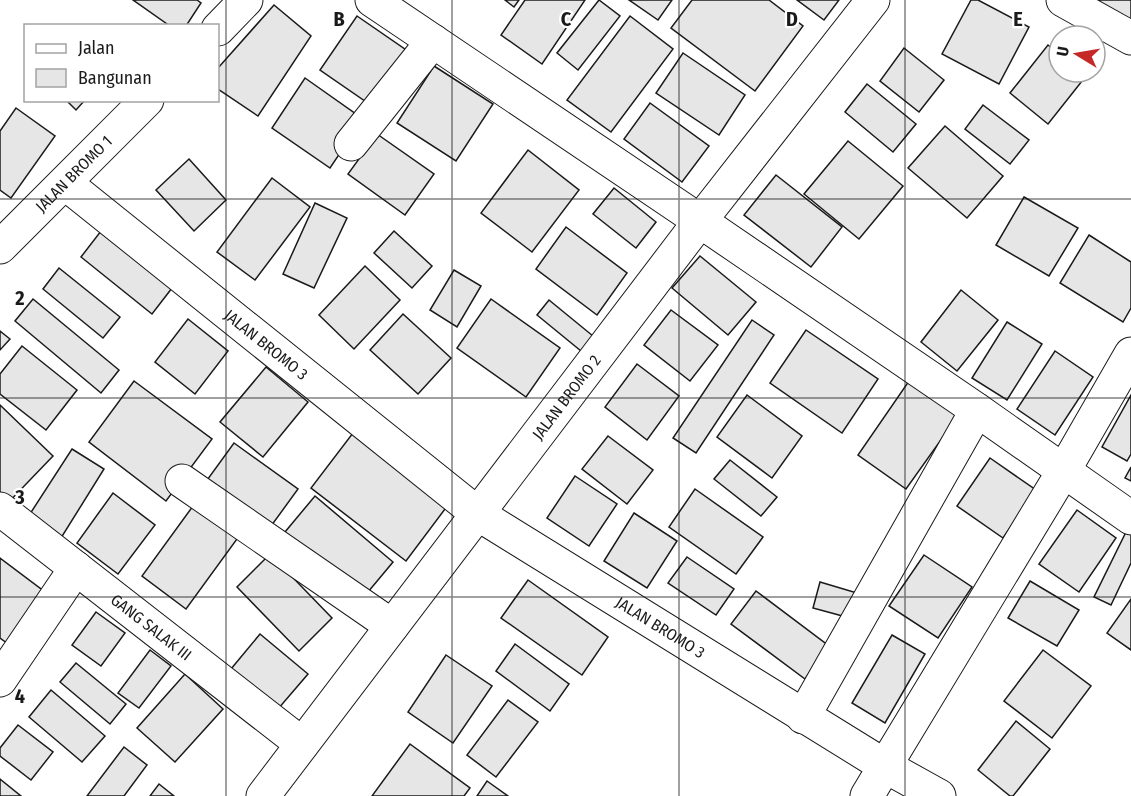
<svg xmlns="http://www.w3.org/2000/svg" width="1131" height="796" viewBox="0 0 1131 796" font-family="'Fira Sans Condensed',sans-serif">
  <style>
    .building { fill: #e6e6e6; stroke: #1a1a1a; stroke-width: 1.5 }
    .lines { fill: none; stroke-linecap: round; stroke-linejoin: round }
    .minor-casing { stroke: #1a1a1a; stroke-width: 35 }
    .minor { stroke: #fff; stroke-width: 33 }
    .grid { fill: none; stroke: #1a1a1a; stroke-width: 1.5; stroke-opacity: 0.55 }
    .labels { text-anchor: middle; stroke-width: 4.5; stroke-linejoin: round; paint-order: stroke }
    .street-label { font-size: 16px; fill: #1a1a1a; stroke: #fff }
    .grid-label { font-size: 20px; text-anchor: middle; font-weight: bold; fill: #1a1a1a; stroke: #fff; stroke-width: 4.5; stroke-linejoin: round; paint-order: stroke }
  </style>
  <rect width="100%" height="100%" fill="#fff"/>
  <g class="building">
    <polygon points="133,0 197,0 201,3 186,26 170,26"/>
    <polygon points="505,0 519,0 514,7"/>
    <polygon points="525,0 585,0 542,64 501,35"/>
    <polygon points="599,0 620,16 578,70 557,53"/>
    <polygon points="629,0 672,0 658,20"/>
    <polygon points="692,0 769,0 803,26 755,91 671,28"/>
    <polygon points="797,0 839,0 824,20"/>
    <polygon points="971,0 978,0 1029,27 999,84 942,54"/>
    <polygon points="1100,0 1131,0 1131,32 1094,9"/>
    <polygon points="274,5 311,36 258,116 218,89 218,68"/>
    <polygon points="357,16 412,54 375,108 320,70"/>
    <polygon points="630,16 673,49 611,132 567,100"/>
    <polygon points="1048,45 1059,54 1059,72 1082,72 1086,76 1048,124 1010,93"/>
    <polygon points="904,48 944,80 919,112 880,81"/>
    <polygon points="683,53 745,95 719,135 656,93"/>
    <polygon points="434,66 493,104 456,161 397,123"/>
    <polygon points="305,78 363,119 330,168 272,128"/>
    <polygon points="867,84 916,124 893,152 845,112"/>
    <polygon points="66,100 85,100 76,110"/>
    <polygon points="650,103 709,146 682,182 624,139"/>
    <polygon points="983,105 1029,140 1010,164 965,129"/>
    <polygon points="16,108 55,136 11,198 0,190 0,131"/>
    <polygon points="945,126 1003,176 967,218 908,168"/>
    <polygon points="377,134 434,174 405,215 348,174"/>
    <polygon points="848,141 903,186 859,239 804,194"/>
    <polygon points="528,150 579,190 532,252 481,213"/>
    <polygon points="189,159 226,200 194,231 156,190"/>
    <polygon points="776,175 842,227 811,267 744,215"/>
    <polygon points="272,178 310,207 255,280 217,252"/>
    <polygon points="614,188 656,222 636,248 593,214"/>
    <polygon points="1024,197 1078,228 1049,276 996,245"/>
    <polygon points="315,203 347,218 314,288 283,274"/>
    <polygon points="566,227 627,273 597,315 536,269"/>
    <polygon points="101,231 172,288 152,314 81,257"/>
    <polygon points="394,231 432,266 412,288 374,253"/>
    <polygon points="1089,235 1131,262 1131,308 1123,322 1060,283"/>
    <polygon points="700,256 756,302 728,335 672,288"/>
    <polygon points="365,266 400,300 354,349 319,315"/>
    <polygon points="59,268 120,317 103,338 43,289"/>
    <polygon points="454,270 481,286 457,327 430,310"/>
    <polygon points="961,290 998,320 957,371 921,342"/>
    <polygon points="33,299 119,370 101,393 15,321"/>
    <polygon points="491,299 560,348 526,397 457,348"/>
    <polygon points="549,300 593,336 581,351 537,315"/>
    <polygon points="671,310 718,345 690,381 644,345"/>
    <polygon points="403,314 451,358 418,394 370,350"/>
    <polygon points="188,319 228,351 195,394 155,362"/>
    <polygon points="752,320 774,335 696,453 673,438"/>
    <polygon points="1007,322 1042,344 1007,400 972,378"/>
    <polygon points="806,330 878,379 842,433 770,383"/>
    <polygon points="0,331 10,339 0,350"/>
    <polygon points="22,346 77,390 46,430 0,394 0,374"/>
    <polygon points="1055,351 1093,377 1055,435 1017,409"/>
    <polygon points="637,364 679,396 647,440 605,407"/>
    <polygon points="266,367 308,402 263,457 220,422"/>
    <polygon points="134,381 212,439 166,501 89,442"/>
    <polygon points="909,381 958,416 906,489 858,455"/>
    <polygon points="747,395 802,436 772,478 717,437"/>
    <polygon points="1131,395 1131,454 1127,461 1102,447"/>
    <polygon points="0,405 53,456 4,507 0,503"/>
    <polygon points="356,429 451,501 406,561 311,488"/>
    <polygon points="608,436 653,470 627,504 582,469"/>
    <polygon points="234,443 298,489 266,533 202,487"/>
    <polygon points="72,449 104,469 61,538 28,517"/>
    <polygon points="990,458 1036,490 1003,538 957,506"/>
    <polygon points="730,460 777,497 761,516 714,479"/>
    <polygon points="1131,467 1131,481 1125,478"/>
    <polygon points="575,476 617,504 589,546 547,518"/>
    <polygon points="695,489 763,537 736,574 669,527"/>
    <polygon points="113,493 155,525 118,574 77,543"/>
    <polygon points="315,496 393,562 363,598 285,532"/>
    <polygon points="193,506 237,539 186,609 142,576"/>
    <polygon points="1077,510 1116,538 1079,592 1039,564"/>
    <polygon points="634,513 677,541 647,588 604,561"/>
    <polygon points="1127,530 1131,532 1131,563 1111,605 1094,597"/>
    <polygon points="270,554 332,618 299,651 237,587"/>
    <polygon points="924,555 972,587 938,638 889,606"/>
    <polygon points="687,557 734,589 716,615 668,583"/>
    <polygon points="0,558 49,595 11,646 0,638"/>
    <polygon points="528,580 608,637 582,675 501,618"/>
    <polygon points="1030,581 1079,610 1057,646 1008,618"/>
    <polygon points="820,582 857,593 850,618 813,608"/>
    <polygon points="756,591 829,646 805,679 731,624"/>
    <polygon points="1131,599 1131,650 1107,633"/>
    <polygon points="96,612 125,633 101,666 72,645"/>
    <polygon points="260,634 308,674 278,709 231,669"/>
    <polygon points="892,635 925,654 885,723 852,703"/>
    <polygon points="515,644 569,684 550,711 496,671"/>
    <polygon points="150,650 171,666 139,708 118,693"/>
    <polygon points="1043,650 1091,686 1052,738 1004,701"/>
    <polygon points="446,655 492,686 453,743 408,712"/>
    <polygon points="76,663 126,704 110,724 60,682"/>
    <polygon points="185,674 223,709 175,762 137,728"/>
    <polygon points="51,690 105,736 82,762 29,717"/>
    <polygon points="508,700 538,722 496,777 467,755"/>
    <polygon points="1016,721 1050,749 1013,796 1010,796 978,770"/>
    <polygon points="18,725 53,752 31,780 0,756 0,748"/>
    <polygon points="410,744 470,788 464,796 372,796"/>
    <polygon points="124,747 147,765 124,796 87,796"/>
    <polygon points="0,779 21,796 0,796"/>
    <polygon points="487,781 508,796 477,796"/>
    <polygon points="159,784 174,796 150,796"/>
  </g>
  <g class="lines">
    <g class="minor-casing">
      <g id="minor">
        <polyline points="372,0 700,221 977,410 1131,518"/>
        <polyline points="1063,0 1131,38"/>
        <polyline points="218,29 246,0"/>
        <polyline points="351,144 433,41"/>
        <path id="s1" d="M 65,183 L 478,514 L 885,766 L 1063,472 L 1131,354"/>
        <path id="s2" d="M 0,247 L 147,100"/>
        <polyline points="182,481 392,626"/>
        <path id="s3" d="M 0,509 L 302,744"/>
        <polyline points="0,680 76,568"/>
        <polyline points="803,717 977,410"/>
        <path id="s4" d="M 263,796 L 700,221 L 873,0"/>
        <polyline points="867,796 885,766 939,796"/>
      </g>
    </g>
    <use href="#minor" class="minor"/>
  </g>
  <path class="grid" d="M 226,0 L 226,796M 452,0 L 452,796M 679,0 L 679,796M 905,0 L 905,796M 0,199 L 1131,199M 0,398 L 1131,398M 0,597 L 1131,597"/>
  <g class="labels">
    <g class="street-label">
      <text dy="6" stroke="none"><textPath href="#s2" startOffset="104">JALAN BROMO 1</textPath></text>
      <text dy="6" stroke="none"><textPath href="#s1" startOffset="258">JALAN BROMO 3</textPath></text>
      <text dy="6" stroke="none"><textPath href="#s4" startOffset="501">JALAN BROMO 2</textPath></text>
      <text dy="6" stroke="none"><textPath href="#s3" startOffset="192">GANG SALAK III</textPath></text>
      <text dy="6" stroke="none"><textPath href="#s1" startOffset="744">JALAN BROMO 3</textPath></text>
    </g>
  </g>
  <g class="grid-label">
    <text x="339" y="26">B</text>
    <text x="566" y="26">C</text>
    <text x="792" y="26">D</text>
    <text x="1018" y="26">E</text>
    <text x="20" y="305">2</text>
    <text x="20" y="504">3</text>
    <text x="20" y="703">4</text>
  </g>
  <rect x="24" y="24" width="195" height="78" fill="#ffffff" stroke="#a3a3a3" stroke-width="1.5"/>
  <rect x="36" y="44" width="30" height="9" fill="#ffffff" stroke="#a3a3a3" stroke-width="1.5"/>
  <text x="78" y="54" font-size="18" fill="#1a1a1a">Jalan</text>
  <rect x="36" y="69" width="30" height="18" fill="#e6e6e6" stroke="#a3a3a3" stroke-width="1.5"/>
  <text x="78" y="84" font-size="18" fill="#1a1a1a">Bangunan</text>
  <g transform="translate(1077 54) rotate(281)"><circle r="28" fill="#ffffff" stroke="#a3a3a3" stroke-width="1.5"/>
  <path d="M0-4.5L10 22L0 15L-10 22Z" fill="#c62828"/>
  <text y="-9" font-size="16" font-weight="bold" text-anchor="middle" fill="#1a1a1a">U</text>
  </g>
</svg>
